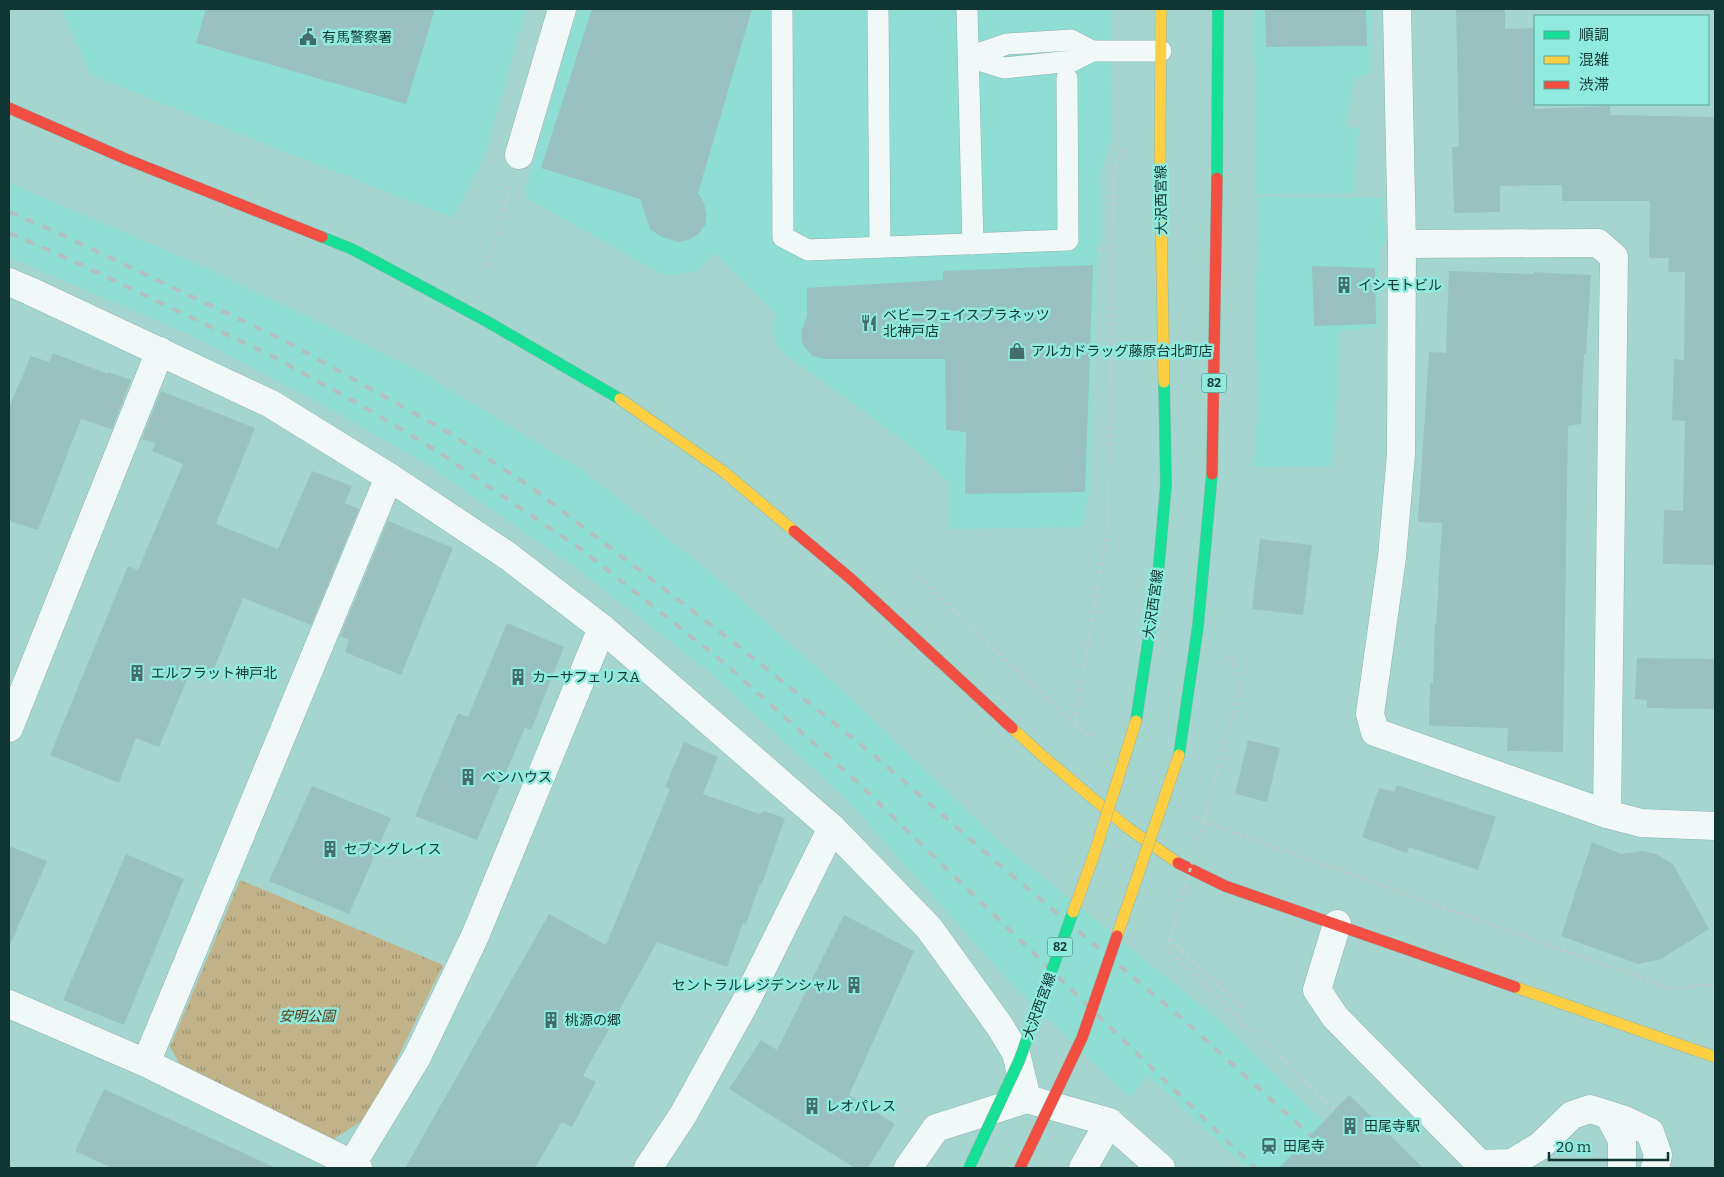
<svg xmlns="http://www.w3.org/2000/svg" width="1724" height="1177" viewBox="0 0 1724 1177" font-family="Bitter,'Noto Sans JP',serif">
  <style>
    .built { fill: #8fded3 }
    .park { fill: url(#park-tufts) }
    .building { fill: #99c1c0 }
    .lines { fill: none; stroke-linecap: round; stroke-linejoin: round }
    .lane-casing { stroke: #8cb4af; stroke-width: 22 }
    .street-casing { stroke: #8cb4af; stroke-width: 29 }
    .fast-casing { stroke: #8cb4af; stroke-width: 12 }
    .slow-casing { stroke: #8cb4af; stroke-width: 12 }
    .jam-casing { stroke: #8cb4af; stroke-width: 12 }
    .path { stroke: #bececc; stroke-width: 3; stroke-dasharray: 4 4; stroke-linecap: butt }
    .lane { stroke: #f1f9f8; stroke-width: 21 }
    .street { stroke: #f1f9f8; stroke-width: 28 }
    .fast { stroke: #16e098; stroke-width: 11 }
    .slow { stroke: #ffcf43; stroke-width: 11 }
    .jam { stroke: #f24e42; stroke-width: 11 }
    .rail { stroke: #b2bfbd; stroke-width: 4; stroke-dasharray: 9 9; stroke-linecap: butt }
    .fast-bridge-casing { stroke: #94b1a4; stroke-width: 12; stroke-linecap: butt }
    .slow-bridge-casing { stroke: #94b1a4; stroke-width: 12; stroke-linecap: butt }
    .jam-bridge-casing { stroke: #94b1a4; stroke-width: 12; stroke-linecap: butt }
    .path-bridge { stroke: #bececc; stroke-width: 3; stroke-dasharray: 4 4; stroke-linecap: butt }
    .fast-bridge { stroke: #16e098; stroke-width: 11 }
    .slow-bridge { stroke: #ffcf43; stroke-width: 11 }
    .jam-bridge { stroke: #f24e42; stroke-width: 11 }
    .labels { text-anchor: middle; stroke-width: 5; stroke-linejoin: round; paint-order: stroke }
    .shield { fill: #90eade; stroke: #366c66; stroke-width: 1 }
    .shield-label { font-size: 12px; font-weight: bold; fill: #0f3632 }
    .poi-label { font-size: 14px; fill: #0f3632; stroke: #90eade; text-anchor: start }
    .street-label { font-size: 14px; fill: #0f3632; stroke: #90eade }
    .park-label { font-size: 14px; font-style: italic; fill: #5b370e; stroke: #90eade }
  </style>
  <defs>
    <pattern id="park-tufts" width="24" height="20" patternUnits="userSpaceOnUse" patternTransform="scale(1.25)"><rect width="24" height="20" fill="#c1b28a"/><path d="M3 7l-1-3M5 7V3M7 7l1-3M15 17l-1-3M17 17v-4M19 17l1-3" fill="none" stroke="#9b9271"/></pattern>
  </defs>
  <rect width="100%" height="100%" fill="#a4d6cf"/>
  <g class="built">
    <polygon points="61,9 526,9 485,155 453,218 91,75"/>
    <polygon points="578,9 1111,9 1112,137 1100,174 1102,234 1097,258 1092,356 1089,494 1082,527 949,529 949,482 914,449 779,349 772,327 777,315 714,253 697,271 665,276 527,198 525,191"/>
    <polygon points="1254,9 1371,9 1372,73 1355,78 1345,127 1359,128 1354,193 1256,194"/>
    <polygon points="9,183 209,269 419,371 585,472 709,571 856,703 997,840 1215,1017 1320,1118 1367,1168 1246,1168 1148,1075 1130,1098 1013,986 850,803 713,675 579,570 426,464 318,402 190,335 9,257"/>
    <polygon points="1257,197 1382,198 1382,217 1386,222 1386,242 1379,249 1378,327 1339,331 1338,376 1332,466 1254,467 1258,401 1256,342"/>
  </g>
  <polygon class="park" points="240,880 443,965 380,1094 363,1120 334,1139 182,1068 170,1047"/>
  <g class="building">
    <polygon points="206,9 435,9 406,104 196,43"/>
    <polygon points="592,9 752,9 698,193 704,203 706,214 706,224 698,235 688,240 678,242 660,236 650,229 640,199 541,168"/>
    <polygon points="1265,9 1366,9 1367,46 1266,47"/>
    <polygon points="1456,9 1505,9 1505,29 1535,28 1535,109 1610,106 1610,115 1715,117 1715,565 1663,564 1664,510 1683,511 1685,421 1672,420 1674,359 1684,360 1685,272 1668,272 1669,258 1649,258 1650,201 1562,201 1562,185 1500,186 1500,212 1454,213 1452,147 1459,147"/>
    <polygon points="1093,265 1085,492 965,494 966,432 946,430 945,359 825,359 812,356 803,345 801,332 807,316 807,288 943,280 943,271"/>
    <polygon points="1312,266 1375,268 1376,324 1314,326"/>
    <polygon points="1449,271 1534,274 1534,272 1591,275 1586,354 1584,354 1581,424 1568,426 1563,752 1507,751 1508,728 1429,726 1430,683 1433,683 1435,624 1436,624 1442,523 1418,522 1429,352 1446,353"/>
    <polygon points="53,353 108,374 108,372 131,380 112,429 81,419 38,530 9,521 9,407 31,356 49,362"/>
    <polygon points="161,391 255,428 216,524 278,549 312,471 352,486 345,503 359,509 311,625 243,598 211,676 191,670 159,747 136,738 119,783 50,755 128,566 138,570 183,464 152,451 156,443 142,439"/>
    <polygon points="388,521 453,548 401,675 345,652 349,640 340,636"/>
    <polygon points="1260,539 1312,545 1303,615 1252,609"/>
    <polygon points="507,623 564,647 531,730 525,728 477,840 415,816 458,713 468,717"/>
    <polygon points="1637,658 1715,659 1715,709 1647,708 1647,700 1635,699"/>
    <polygon points="1248,740 1280,748 1267,802 1235,794"/>
    <polygon points="684,742 718,757 703,794 759,814 764,811 785,818 762,884 760,884 746,924 743,923 727,967 657,942 583,1076 596,1082 572,1127 562,1122 535,1168 405,1168 549,914 606,945 670,789 665,787"/>
    <polygon points="1397,785 1496,817 1478,870 1409,847 1407,853 1362,837 1379,788 1394,792"/>
    <polygon points="312,786 391,818 349,914 269,881"/>
    <polygon points="1592,842 1621,854 1642,851 1656,854 1673,864 1709,929 1661,959 1638,964 1561,936"/>
    <polygon points="9,846 47,861 9,947"/>
    <polygon points="126,854 184,879 124,1025 63,1000"/>
    <polygon points="844,915 914,951 849,1095 895,1124 868,1168 855,1168 729,1089 761,1040 777,1050"/>
    <polygon points="104,1089 276,1168 112,1168 75,1151"/>
    <polygon points="1349,1095 1372,1117 1423,1168 1279,1168"/>
  </g>
  <g class="lines">
    <g class="lane-casing">
      <g id="lane">
        <polyline points="782,9 783,237 808,250 1068,240 1067,78"/>
        <polyline points="878,9 880,247"/>
        <polyline points="967,9 973,244"/>
        <polyline points="969,57 1004,68 1072,61 1092,51 1161,51"/>
        <polyline points="969,57 1007,44 1071,40 1092,51"/>
      </g>
    </g>
    <g class="street-casing">
      <g id="street">
        <polyline points="1397,9 1402,244 1401,454 1392,557 1370,714 1375,732 1607,814 1641,823 1715,826"/>
        <polyline points="519,155 562,9"/>
        <polyline points="1402,244 1598,243 1614,257 1607,814"/>
        <polyline points="9,282 30,291 271,404 389,477 508,556 602,628 832,828 929,928 999,1025 1016,1053 1027,1099"/>
        <polyline points="9,728 160,351"/>
        <polyline points="1337,924 1317,990 1335,1017 1484,1168"/>
        <polyline points="9,1004 146,1063 352,1164 358,1168"/>
        <polyline points="146,1063 389,477"/>
        <polyline points="1609,1115 1622,1140 1622,1168"/>
        <polyline points="352,1164 417,1057 475,936 602,628"/>
        <polyline points="1481,1164 1512,1163 1540,1146 1572,1115 1590,1109 1625,1120 1650,1132 1658,1155 1655,1168"/>
        <polyline points="648,1168 683,1115 746,1001 832,828"/>
        <polyline points="908,1168 936,1128 1027,1099 1109,1122 1161,1168"/>
        <polyline points="1083,1168 1109,1122"/>
      </g>
    </g>
    <g class="fast-casing">
      <g id="fast">
        <polyline points="1217,178 1218,9"/>
        <polyline points="322,237 352,249 488,322 620,399"/>
        <polyline points="1136,721 1158,576 1166,484 1164,382"/>
        <polyline points="1179,755 1198,626 1212,474"/>
      </g>
    </g>
    <g class="slow-casing">
      <g id="slow">
        <polyline points="1161,9 1160,159 1164,382"/>
        <polyline points="620,399 724,472 794,531"/>
        <polyline points="1012,728 1045,758 1128,828 1178,863"/>
        <polyline points="1515,987 1715,1057"/>
      </g>
    </g>
    <g class="jam-casing">
      <g id="jam">
        <polyline points="9,108 126,159 322,237"/>
        <polyline points="1212,474 1217,178"/>
        <polyline points="794,531 851,579 1012,728"/>
        <polyline points="1178,863 1225,886 1515,987"/>
      </g>
    </g>
    <g class="path">
      <polyline points="1098,249 1112,248"/>
      <polyline points="487,266 510,187"/>
      <polyline points="911,570 1074,724 1094,739"/>
      <polyline points="1074,724 1108,524 1114,170 1124,150"/>
      <polyline points="1195,815 1204,822 1670,988 1711,985 1715,1002"/>
      <polyline points="1204,822 1239,690 1231,655"/>
      <polyline points="1169,939 1244,1009"/>
    </g>
    <use href="#lane" class="lane"/>
    <use href="#street" class="street"/>
    <use href="#fast" class="fast"/>
    <use href="#slow" class="slow"/>
    <use href="#jam" class="jam"/>
    <g class="rail">
      <polyline points="9,212 56,232 285,341 446,431 531,487 737,645 876,757 994,860 1185,1021 1310,1135"/>
      <polyline points="9,233 71,260 272,356 359,404 435,450 582,550 723,662 856,781 1255,1168"/>
    </g>
    <g class="fast-bridge-casing">
      <polyline id="fast-bridge" points="969,1168 1019,1061 1073,912"/>
    </g>
    <g class="slow-bridge-casing">
      <g id="slow-bridge">
        <polyline points="1073,912 1095,852 1136,721"/>
        <polyline points="1117,936 1179,755"/>
      </g>
    </g>
    <g class="jam-bridge-casing">
      <polyline id="jam-bridge" points="1020,1168 1082,1038 1117,936"/>
    </g>
    <polyline class="path-bridge" points="1204,822 1167,949 1335,1110"/>
    <use href="#fast-bridge" class="fast-bridge"/>
    <use href="#slow-bridge" class="slow-bridge"/>
    <use href="#jam-bridge" class="jam-bridge"/>
  </g>
  <defs>
    <g id="civic-bare" transform="scale(1.35)"><path d="M-.6-6.5H3V-4.5H.6V-3L4-1V1h2V6H-6V1h2V-1L-.6-3ZM-1.2 2.5V6h2.4V2.5Z" fill="#436e69" stroke="#90eade" stroke-width="2.5" paint-order="stroke"/></g>
    <g id="building-bare" transform="scale(1.35)"><path d="M-4-6H4V6H1V3H-1V6H-4ZM-2.5-4.3h1.7v1.8h-1.7ZM.8-4.3h1.7v1.8H.8ZM-2.5-1h1.7V.8h-1.7ZM.8-1h1.7V.8H.8Z" fill="#436e69" stroke="#90eade" stroke-width="2.5" paint-order="stroke"/></g>
    <g id="restaurant-bare" transform="scale(1.35)"><path d="M-5-6h1v4h1v-4h1v4h1v-4h1v5L-1.5 .5V6h-2V.5L-5-1ZM5-6V6H3V1.5H1.5Q1.5-4 5-6Z" fill="#436e69" stroke="#90eade" stroke-width="2.5" paint-order="stroke"/></g>
    <g id="shop-bare" transform="scale(1.35)"><path d="M-5-2.5h2.3a2.7 3.5 0 0 1 5.4 0H5L5.5 6h-11ZM-1.5-2.5h3a1.5 2.3 0 0 0-3 0Z" fill="#436e69" stroke="#90eade" stroke-width="2.5" paint-order="stroke"/></g>
    <g id="station-bare" transform="scale(1.35)"><path d="M-3-6H3Q5-6 5-4V2Q5 4 3 4L4.5 6H3L1.5 4h-3L-3 6H-4.5L-3 4Q-5 4-5 2V-4Q-5-6-3-6ZM-3.5-4v3h7v-3ZM-3.5 1v1.5H-2V1ZM2 1v1.5H3.5V1Z" fill="#436e69" stroke="#90eade" stroke-width="2.5" paint-order="stroke"/></g>
  </defs>
  <g fill-rule="evenodd">
    <use href="#civic-bare" x="308" y="37"/>
    <use href="#building-bare" x="1344" y="285"/>
    <use href="#restaurant-bare" x="869" y="323"/>
    <use href="#shop-bare" x="1017" y="351"/>
    <use href="#building-bare" x="137" y="673"/>
    <use href="#building-bare" x="518" y="677"/>
    <use href="#building-bare" x="468" y="777"/>
    <use href="#building-bare" x="330" y="849"/>
    <use href="#building-bare" x="854" y="985"/>
    <use href="#building-bare" x="551" y="1020"/>
    <use href="#building-bare" x="812" y="1106"/>
    <use href="#building-bare" x="1350" y="1126"/>
    <use href="#station-bare" x="1269" y="1146"/>
  </g>
  <g class="labels">
    <g class="shield">
      <rect x="1201.5" y="373.5" width="25" height="19" rx="4"/>
      <rect x="1047.5" y="937.5" width="25" height="19" rx="4"/>
    </g>
    <g class="shield-label">
      <text x="1214" y="387">82</text>
      <text x="1060" y="951">82</text>
    </g>
    <g class="poi-label">
      <text x="322" y="42">有馬警察署</text>
      <text x="1358" y="290">イシモトビル</text>
      <text x="883" y="320">ベビーフェイスプラネッツ<tspan x="883" dy="16">北神戸店</tspan></text>
      <text x="1031" y="356">アルカドラッグ藤原台北町店</text>
      <text x="151" y="678">エルフラット神戸北</text>
      <text x="532" y="682">カーサフェリスA</text>
      <text x="482" y="782">ベンハウス</text>
      <text x="344" y="854">セブングレイス</text>
      <text x="840" y="990" text-anchor="end">セントラルレジデンシャル</text>
      <text x="565" y="1025">桃源の郷</text>
      <text x="826" y="1111">レオパレス</text>
      <text x="1364" y="1131">田尾寺駅</text>
      <text x="1283" y="1151">田尾寺</text>
    </g>
    <g class="street-label">
      <text transform="translate(1161 200) rotate(-91)" y="5">大沢西宮線</text>
      <text transform="translate(1153 604) rotate(-82)" y="5">大沢西宮線</text>
      <text transform="translate(1039 1006) rotate(-70)" y="5">大沢西宮線</text>
    </g>
    <g class="park-label">
      <text x="307" y="1021">安明公園</text>
    </g>
  </g>
  <rect width="1724" height="1177" fill="none" stroke="#0f3632" stroke-width="20"/>
  <rect x="1534" y="15" width="175" height="90" fill="#90eade" stroke="#5ca299"/>
  <rect x="1544" y="31" width="25" height="8" fill="#16e098" stroke="#5ca299"/>
  <text x="1579" y="40" font-size="15" fill="#0f3632">順調</text>
  <rect x="1544" y="56" width="25" height="8" fill="#ffcf43" stroke="#5ca299"/>
  <text x="1579" y="65" font-size="15" fill="#0f3632">混雑</text>
  <rect x="1544" y="81" width="25" height="8" fill="#f24e42" stroke="#5ca299"/>
  <text x="1579" y="90" font-size="15" fill="#0f3632">渋滞</text>
  <path d="M1549 1152v8h119v-8" fill="none" stroke="#0f3632" stroke-width="2.5"/>
  <text x="1556" y="1152" font-size="15" fill="#0f3632" stroke="#90eade" stroke-width="4" paint-order="stroke">20 m</text>
</svg>
